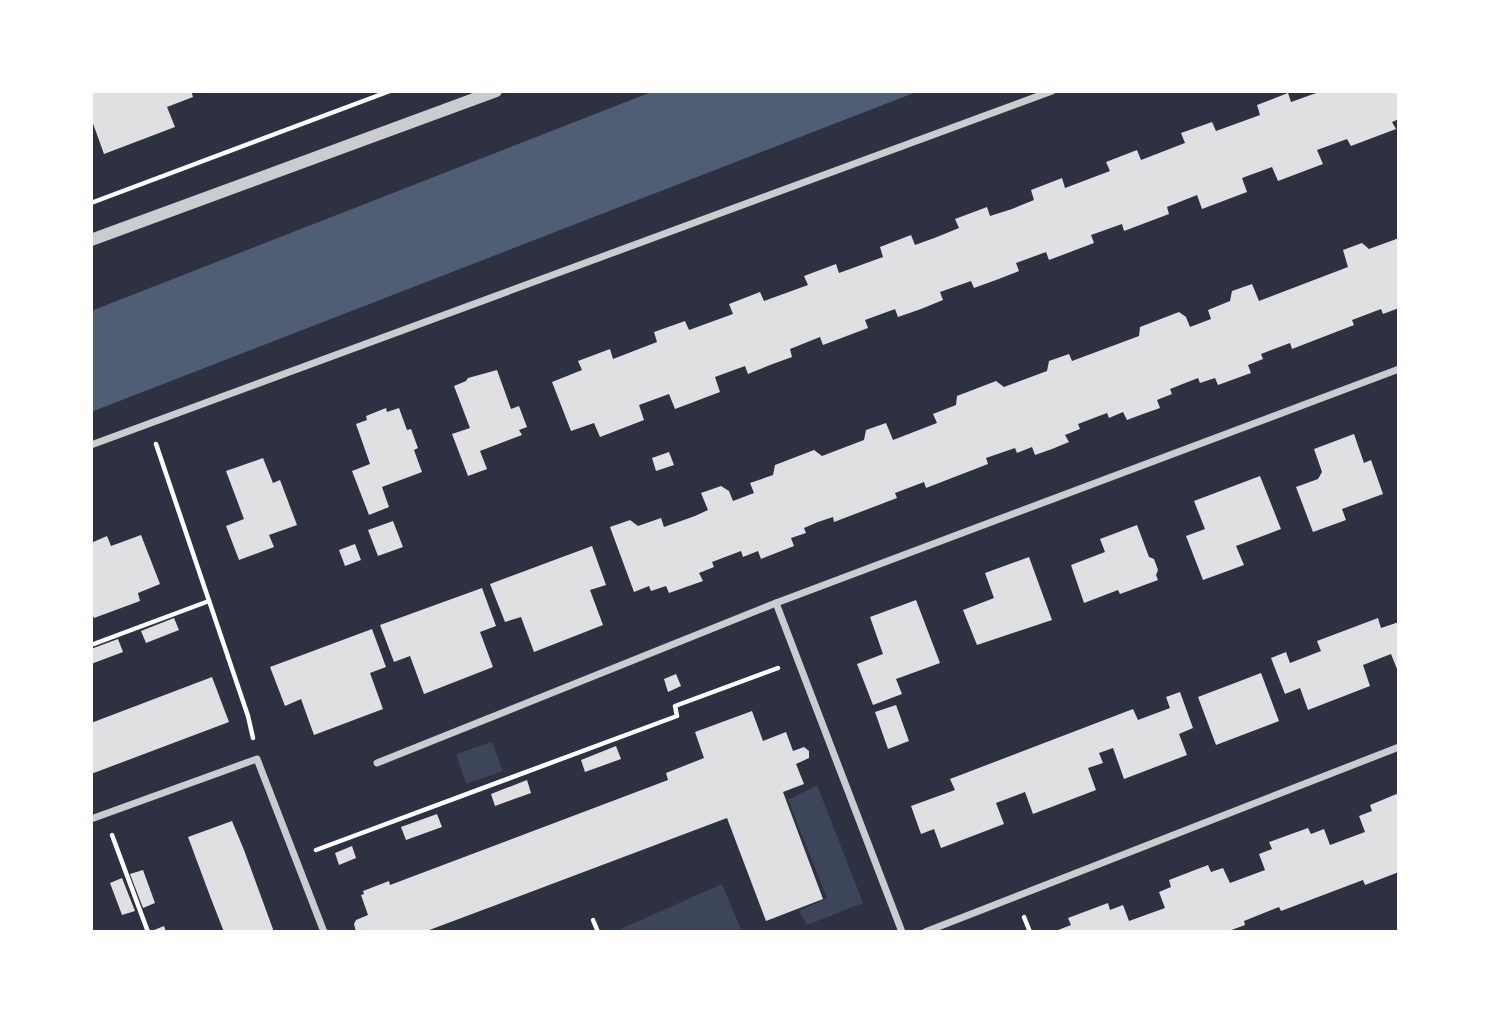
<svg xmlns="http://www.w3.org/2000/svg" width="1490" height="1023" viewBox="0 0 1490 1023" font-family="Karla,sans-serif">
  <style>
    .green { fill: #3c4559 }
    .water { fill: #4f5d75 }
    .building { fill: #e0e0e3 }
    .lines { fill: none; stroke-linecap: round; stroke-linejoin: round }
    .path { stroke: #fff; stroke-width: 4.5 }
    .minor { stroke: #caccd0; stroke-width: 7 }
    .tertiary { stroke: #caccd0; stroke-width: 12 }
  </style>
  <rect width="100%" height="100%" fill="#2d3142"/>
  <g class="green">
    <polygon points="492,742 503,771 466,784 456,754"/>
    <polygon points="817,785 863,903 807,925 799,911 827,898 788,800"/>
    <polygon points="722,884 742,932 614,932"/>
  </g>
  <polygon class="water" points="654,91 919,91 91,412 91,311"/>
  <g class="building">
    <polygon points="91,91 191,91 193,97 167,107 175,127 104,154 91,118"/>
    <polygon points="1322,91 1399,91 1399,119 1392,122 1396,129 1351,146 1347,139 1317,150 1323,164 1278,181 1272,167 1242,178 1247,192 1202,209 1197,195 1167,207 1169,214 1124,231 1122,224 1091,235 1094,243 1049,260 1046,252 1016,263 1019,271 996,280 974,288 971,281 940,292 943,300 921,309 898,317 895,309 865,320 868,328 823,345 820,337 790,349 792,357 770,365 748,374 745,366 715,377 720,392 675,409 669,394 639,405 644,420 600,437 594,423 571,431 552,382 582,370 578,361 610,349 613,359 657,342 654,332 685,321 689,330 733,314 729,304 760,292 764,301 808,285 804,276 836,264 839,273 883,257 880,247 911,235 915,245 937,237 959,228 955,219 987,207 990,216 1012,209 1034,200 1031,190 1062,178 1065,188 1110,171 1106,162 1137,150 1141,160 1185,143 1181,133 1212,122 1216,131 1260,115 1257,105 1288,93 1291,102"/>
    <polygon points="1399,238 1399,308 1383,314 1381,309 1352,320 1354,325 1292,349 1290,343 1261,354 1263,359 1248,365 1251,373 1218,385 1215,378 1200,383 1198,378 1170,389 1172,394 1157,400 1160,408 1143,414 1127,420 1123,412 1109,418 1107,413 1078,424 1080,429 1065,435 1069,442 1052,449 1035,455 1032,447 1017,453 1015,448 986,458 988,464 926,488 924,482 895,493 897,498 834,522 833,517 818,522 804,528 806,533 791,538 794,546 761,559 758,551 743,557 741,551 712,562 714,567 699,573 703,581 669,593 666,586 651,591 649,586 634,592 610,527 630,520 638,526 661,518 664,527 695,516 708,510 701,493 721,486 729,491 733,501 754,493 750,483 773,475 775,465 814,450 822,456 864,440 866,430 886,423 893,440 937,423 933,414 956,405 957,396 996,381 1004,387 1047,371 1049,361 1069,354 1072,361 1139,336 1140,327 1179,312 1186,317 1190,327 1211,319 1208,310 1230,301 1232,291 1252,284 1259,301 1348,267 1343,250 1362,243 1369,249"/>
    <polygon points="497,370 511,409 519,406 527,427 519,430 522,435 480,451 487,469 468,476 452,434 470,428 454,386 466,381 468,378"/>
    <polygon points="386,408 387,412 399,408 407,430 411,429 418,448 414,450 422,472 382,487 389,507 369,515 352,471 370,464 356,424 367,420 366,416"/>
    <polygon points="1354,434 1364,463 1371,460 1383,494 1342,509 1346,520 1313,532 1296,487 1318,479 1322,472 1314,449"/>
    <polygon points="669,452 674,465 656,471 652,458"/>
    <polygon points="263,458 273,483 280,480 297,525 269,535 274,547 239,560 226,526 244,519 226,471"/>
    <polygon points="1260,476 1281,529 1236,546 1244,565 1203,580 1186,536 1205,529 1194,501"/>
    <polygon points="393,521 403,547 378,556 368,530"/>
    <polygon points="1137,525 1149,557 1154,559 1158,570 1156,575 1158,580 1120,594 1118,590 1084,603 1071,565 1105,552 1100,539"/>
    <polygon points="141,535 160,584 138,593 140,601 94,618 91,612 91,543 107,536 111,546"/>
    <polygon points="355,544 361,560 345,566 339,550"/>
    <polygon points="592,546 606,585 590,590 603,625 534,652 521,617 505,622 490,584"/>
    <polygon points="1029,557 1052,620 977,645 963,610 994,598 985,573"/>
    <polygon points="482,588 496,626 480,632 493,667 424,694 410,656 394,662 380,625"/>
    <polygon points="916,600 940,663 896,679 902,694 873,705 857,664 883,654 870,617"/>
    <polygon points="174,618 179,630 146,643 141,631"/>
    <polygon points="1378,618 1381,628 1399,622 1399,674 1391,654 1363,665 1370,686 1308,710 1300,688 1285,694 1271,658 1286,652 1290,663 1321,651 1317,641"/>
    <polygon points="372,629 386,667 370,673 383,709 314,735 301,699 285,706 270,667"/>
    <polygon points="118,639 123,652 91,664 91,649"/>
    <polygon points="1261,673 1279,721 1216,745 1198,697"/>
    <polygon points="676,674 681,686 668,692 664,679"/>
    <polygon points="212,677 229,722 91,774 91,723"/>
    <polygon points="1180,692 1193,728 1179,734 1187,755 1124,779 1113,748 1099,753 1103,763 1088,768 1096,790 1033,814 1025,792 996,803 1004,824 941,848 934,829 921,834 911,806 955,790 950,779 1133,709 1138,720 1170,708 1166,697"/>
    <polygon points="896,705 909,741 888,749 875,712"/>
    <polygon points="752,711 763,741 786,732 793,751 804,747 809,751 809,758 796,764 804,784 783,792 823,899 766,921 727,818 424,932 356,932 354,924 356,920 368,915 361,895 364,894 363,891 389,881 390,885 668,780 666,773 704,758 695,732"/>
    <polygon points="616,746 621,759 585,772 581,760"/>
    <polygon points="527,780 531,793 495,806 491,794"/>
    <polygon points="1399,793 1399,872 1365,885 1363,880 1281,911 1279,907 1244,921 1245,925 1226,932 1059,932 1058,930 1071,925 1068,918 1108,903 1110,910 1123,905 1129,921 1165,908 1159,892 1171,887 1169,880 1208,865 1211,872 1223,868 1230,883 1265,870 1259,854 1272,849 1269,842 1308,828 1311,834 1324,829 1330,845 1365,832 1359,816 1372,811 1370,805"/>
    <polygon points="437,814 442,827 406,840 401,827"/>
    <polygon points="232,821 244,850 274,932 224,932 210,896 188,837"/>
    <polygon points="352,846 356,858 339,865 335,853"/>
    <polygon points="143,870 155,903 143,908 130,874"/>
    <polygon points="122,878 135,911 122,915 110,883"/>
    <polygon points="164,926 166,932 149,932"/>
  </g>
  <g class="lines">
    <g class="path">
      <polyline points="91,203 390,91"/>
      <polyline points="156,444 248,716 253,738"/>
      <polyline points="91,645 209,601"/>
      <polyline points="112,835 148,932"/>
      <polyline points="316,850 677,716 675,706 778,668"/>
      <polyline points="1024,917 1030,932"/>
      <polyline points="593,920 598,932"/>
    </g>
    <g class="minor">
      <polyline points="91,445 1052,91"/>
      <polyline points="776,603 902,932"/>
      <polyline points="377,763 776,603 1399,369"/>
      <polyline points="91,819 257,759 324,932"/>
      <polyline points="925,932 1399,747"/>
    </g>
    <polyline class="tertiary" points="91,240 496,91"/>
  </g>
  <rect width="1490" height="1023" fill="none" stroke="#ffffff" stroke-width="186"/>
</svg>
